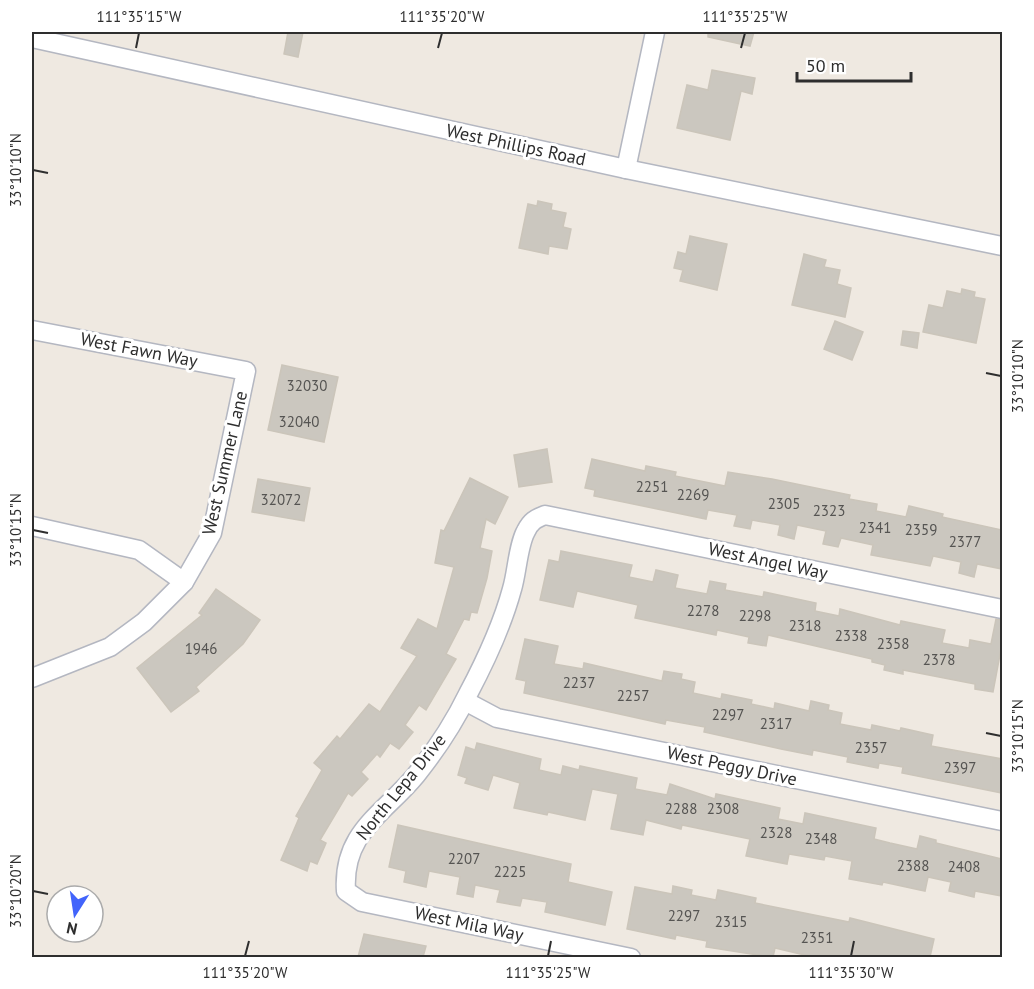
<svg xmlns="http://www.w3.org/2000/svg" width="1034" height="989" viewBox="0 0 1034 989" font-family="'PT Sans',sans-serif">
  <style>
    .building { fill: #cbc7bf; stroke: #cbc5ba; stroke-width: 1.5 }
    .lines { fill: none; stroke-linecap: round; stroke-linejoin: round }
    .minor-casing { stroke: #b4b7c1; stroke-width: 21 }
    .minor { stroke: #fff; stroke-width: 18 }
    .ticks { fill: none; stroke: #2e2e2e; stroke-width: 2 }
    .labels { text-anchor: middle; stroke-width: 6; stroke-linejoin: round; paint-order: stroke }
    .number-label { font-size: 15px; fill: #555452 }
    .street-label { font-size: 18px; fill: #2e2e2e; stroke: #fff }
    .neatline { fill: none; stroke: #2e2e2e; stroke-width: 2 }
    .ticks-label { font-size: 15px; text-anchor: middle; fill: #2e2e2e }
  </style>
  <rect width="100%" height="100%" fill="#efe9e1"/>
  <g class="building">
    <polygon points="288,32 303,32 298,57 284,54"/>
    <polygon points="708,32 754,32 750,46 708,37"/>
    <polygon points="712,70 755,78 752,94 741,91 730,140 677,128 687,85 708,90"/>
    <polygon points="538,201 552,204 551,210 566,213 563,227 571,229 567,249 549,246 548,254 519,248 528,204 537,206"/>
    <polygon points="690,236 727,244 717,290 680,281 683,270 674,268 678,252 686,254"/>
    <polygon points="804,254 826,260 824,267 840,270 837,284 851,288 845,317 792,305"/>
    <polygon points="962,289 975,292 974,297 985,299 976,343 923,332 929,305 943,308 947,291 961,294"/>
    <polygon points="835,321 863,332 852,360 824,349"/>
    <polygon points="903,331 919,333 917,348 901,345"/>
    <polygon points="282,365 338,377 324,442 268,430"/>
    <polygon points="547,449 552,482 519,487 514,455"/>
    <polygon points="592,459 645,471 646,466 676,472 675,476 725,486 728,472 772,479 850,495 849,499 877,504 876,511 906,517 909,506 943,514 942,517 1002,530 1002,569 977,564 974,577 959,573 961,562 933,556 930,566 871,555 873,545 841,538 838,547 823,544 826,531 797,525 794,539 778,535 780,525 752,520 750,529 734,526 737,515 708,510 706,519 594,496 595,490 585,488"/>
    <polygon points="470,478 508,497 495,524 486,519 480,548 492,551 487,578 477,613 471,612 469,620 464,619 446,654 456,659 426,710 419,705 405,725 413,732 399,749 390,743 380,757 377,754 361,772 368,779 352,796 348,793 320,840 326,843 317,864 310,861 307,871 281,860 299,818 296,816 322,770 314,763 337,736 340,739 369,704 380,712 417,656 401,648 418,619 437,629 454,567 435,563 441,530 444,531"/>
    <polygon points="258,479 310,488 304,521 252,512"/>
    <polygon points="561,551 632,565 629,577 653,582 656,570 678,575 675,588 707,594 710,581 726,584 725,590 763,597 764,592 816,603 815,611 839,616 840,609 900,625 901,621 945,630 942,643 969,648 970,640 991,644 996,619 1002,620 1002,644 993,692 975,689 975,684 903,670 903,674 884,670 885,665 872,662 872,659 768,635 766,646 748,643 749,637 717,630 716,635 635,618 638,605 577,591 573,607 540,600 549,560 559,562"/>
    <polygon points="216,589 260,620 243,644 196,687 199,691 171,712 137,668 202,615 199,613"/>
    <polygon points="525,639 558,646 554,664 583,669 584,663 662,681 664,671 682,674 681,679 695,682 693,693 721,699 722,694 752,700 751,704 774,709 775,703 809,711 811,701 829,705 828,710 842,713 840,724 871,730 872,725 900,731 901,728 933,735 931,746 1002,759 1002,793 902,773 903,767 879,763 878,768 847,762 848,757 813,750 812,755 781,749 704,732 705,727 666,720 665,724 524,693 526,681 516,679"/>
    <polygon points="477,743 541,759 539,770 561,775 563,766 579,770 580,766 637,778 635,789 667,795 670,784 715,799 716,794 780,808 778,819 803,824 805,813 876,828 874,839 890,843 917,849 920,836 936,840 936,843 1002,859 1002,896 975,891 974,897 949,891 951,882 928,877 925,891 883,882 882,885 849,879 852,861 825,856 824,860 789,854 787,864 746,856 750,839 682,825 681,829 646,820 643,835 611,829 618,794 592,789 585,820 548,812 547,815 514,808 520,783 493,775 488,790 465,783 467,778 458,775 466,747 475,750"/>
    <polygon points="398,825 571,864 568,882 612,892 605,925 545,912 547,902 522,898 520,906 497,902 500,890 475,885 473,897 457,894 460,877 429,871 426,887 404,882 406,871 389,867"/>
    <polygon points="673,886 692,890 691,895 716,900 718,890 756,898 755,903 849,922 850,918 934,939 930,957 813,957 775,948 773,957 770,957 706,947 707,941 676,935 675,939 627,929 635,887 672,894"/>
    <polygon points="364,934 426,946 423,957 358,957"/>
  </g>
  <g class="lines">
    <g class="minor-casing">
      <g id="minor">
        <polyline points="32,38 626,169 1002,246"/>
        <polyline points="626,169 655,32"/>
        <polyline points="32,330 246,371 212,533 184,582 144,622 110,647 32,678"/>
        <polyline points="32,526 139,550 184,582"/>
        <polyline points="465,701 497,718 1002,821"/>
        <path d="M 631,958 L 362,902 L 346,891 C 342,832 384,814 416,775 C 436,750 454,723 468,694 C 486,660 502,626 512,589 C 517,573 518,545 526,531 C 531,521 535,519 545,515 L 1002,609"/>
      </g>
    </g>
    <use href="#minor" class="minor"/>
  </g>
  <path class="ticks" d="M 136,48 L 139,33M 438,48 L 442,33M 741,48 L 745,33M 33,170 L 48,173M 986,373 L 1001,376M 33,530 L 48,533M 986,733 L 1001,736M 33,891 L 48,894M 245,956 L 249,941M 548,956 L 551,941M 851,956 L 854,941"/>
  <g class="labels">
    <g class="number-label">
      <text x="307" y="391">32030</text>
      <text x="299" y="427">32040</text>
      <text x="652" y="492">2251</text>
      <text x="693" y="500">2269</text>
      <text x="281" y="505">32072</text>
      <text x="784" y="509">2305</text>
      <text x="829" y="516">2323</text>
      <text x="875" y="533">2341</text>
      <text x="921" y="535">2359</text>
      <text x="965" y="547">2377</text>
      <text x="703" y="616">2278</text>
      <text x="755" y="621">2298</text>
      <text x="805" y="631">2318</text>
      <text x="851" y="641">2338</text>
      <text x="893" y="649">2358</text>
      <text x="201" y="654">1946</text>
      <text x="939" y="665">2378</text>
      <text x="579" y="688">2237</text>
      <text x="633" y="701">2257</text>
      <text x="728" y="720">2297</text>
      <text x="776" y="729">2317</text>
      <text x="871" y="753">2357</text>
      <text x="960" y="773">2397</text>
      <text x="681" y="814">2288</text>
      <text x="723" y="814">2308</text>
      <text x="776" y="838">2328</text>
      <text x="821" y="844">2348</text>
      <text x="464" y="864">2207</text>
      <text x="913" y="871">2388</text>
      <text x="964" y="872">2408</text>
      <text x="510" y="877">2225</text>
      <text x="684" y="921">2297</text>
      <text x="731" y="927">2315</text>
      <text x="817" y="943">2351</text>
    </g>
    <g class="street-label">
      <text transform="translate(516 145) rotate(12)" y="6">West Phillips Road</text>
      <text transform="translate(139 350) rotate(11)" y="6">West Fawn Way</text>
      <text transform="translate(225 463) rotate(-77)" y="6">West Summer Lane</text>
      <text transform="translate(768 561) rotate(12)" y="6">West Angel Way</text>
      <text transform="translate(732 766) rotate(12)" y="6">West Peggy Drive</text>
      <text transform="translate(401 787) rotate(-51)" y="6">North Lepa Drive</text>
      <text transform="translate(469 924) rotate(12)" y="6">West Mila Way</text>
    </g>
  </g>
  <rect width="1034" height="989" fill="none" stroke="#ffffff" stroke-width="66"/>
  <g transform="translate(75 914) rotate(192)"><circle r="28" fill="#ffffff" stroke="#ababab" stroke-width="1.5"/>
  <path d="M0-4.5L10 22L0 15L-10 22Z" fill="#4264fb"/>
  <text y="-9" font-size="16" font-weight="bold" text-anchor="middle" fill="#2e2e2e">N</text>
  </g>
  <path d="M797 72v9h114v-9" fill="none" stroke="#2e2e2e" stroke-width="3"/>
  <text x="806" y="72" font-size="18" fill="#2e2e2e" stroke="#ffffff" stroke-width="4.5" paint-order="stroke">50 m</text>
  <rect x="33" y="33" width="968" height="923" class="neatline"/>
  <g class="ticks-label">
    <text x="139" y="22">111°35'15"W</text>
    <text x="442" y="22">111°35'20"W</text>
    <text x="745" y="22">111°35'25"W</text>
    <text transform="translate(16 170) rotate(-90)" y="5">33°10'10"N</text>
    <text transform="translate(1018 376) rotate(-90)" y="5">33°10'10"N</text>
    <text transform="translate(16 530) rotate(-90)" y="5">33°10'15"N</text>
    <text transform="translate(1018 736) rotate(-90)" y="5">33°10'15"N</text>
    <text transform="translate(16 891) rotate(-90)" y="5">33°10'20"N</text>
    <text x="245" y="978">111°35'20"W</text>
    <text x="548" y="978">111°35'25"W</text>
    <text x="851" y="978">111°35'30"W</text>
  </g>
</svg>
